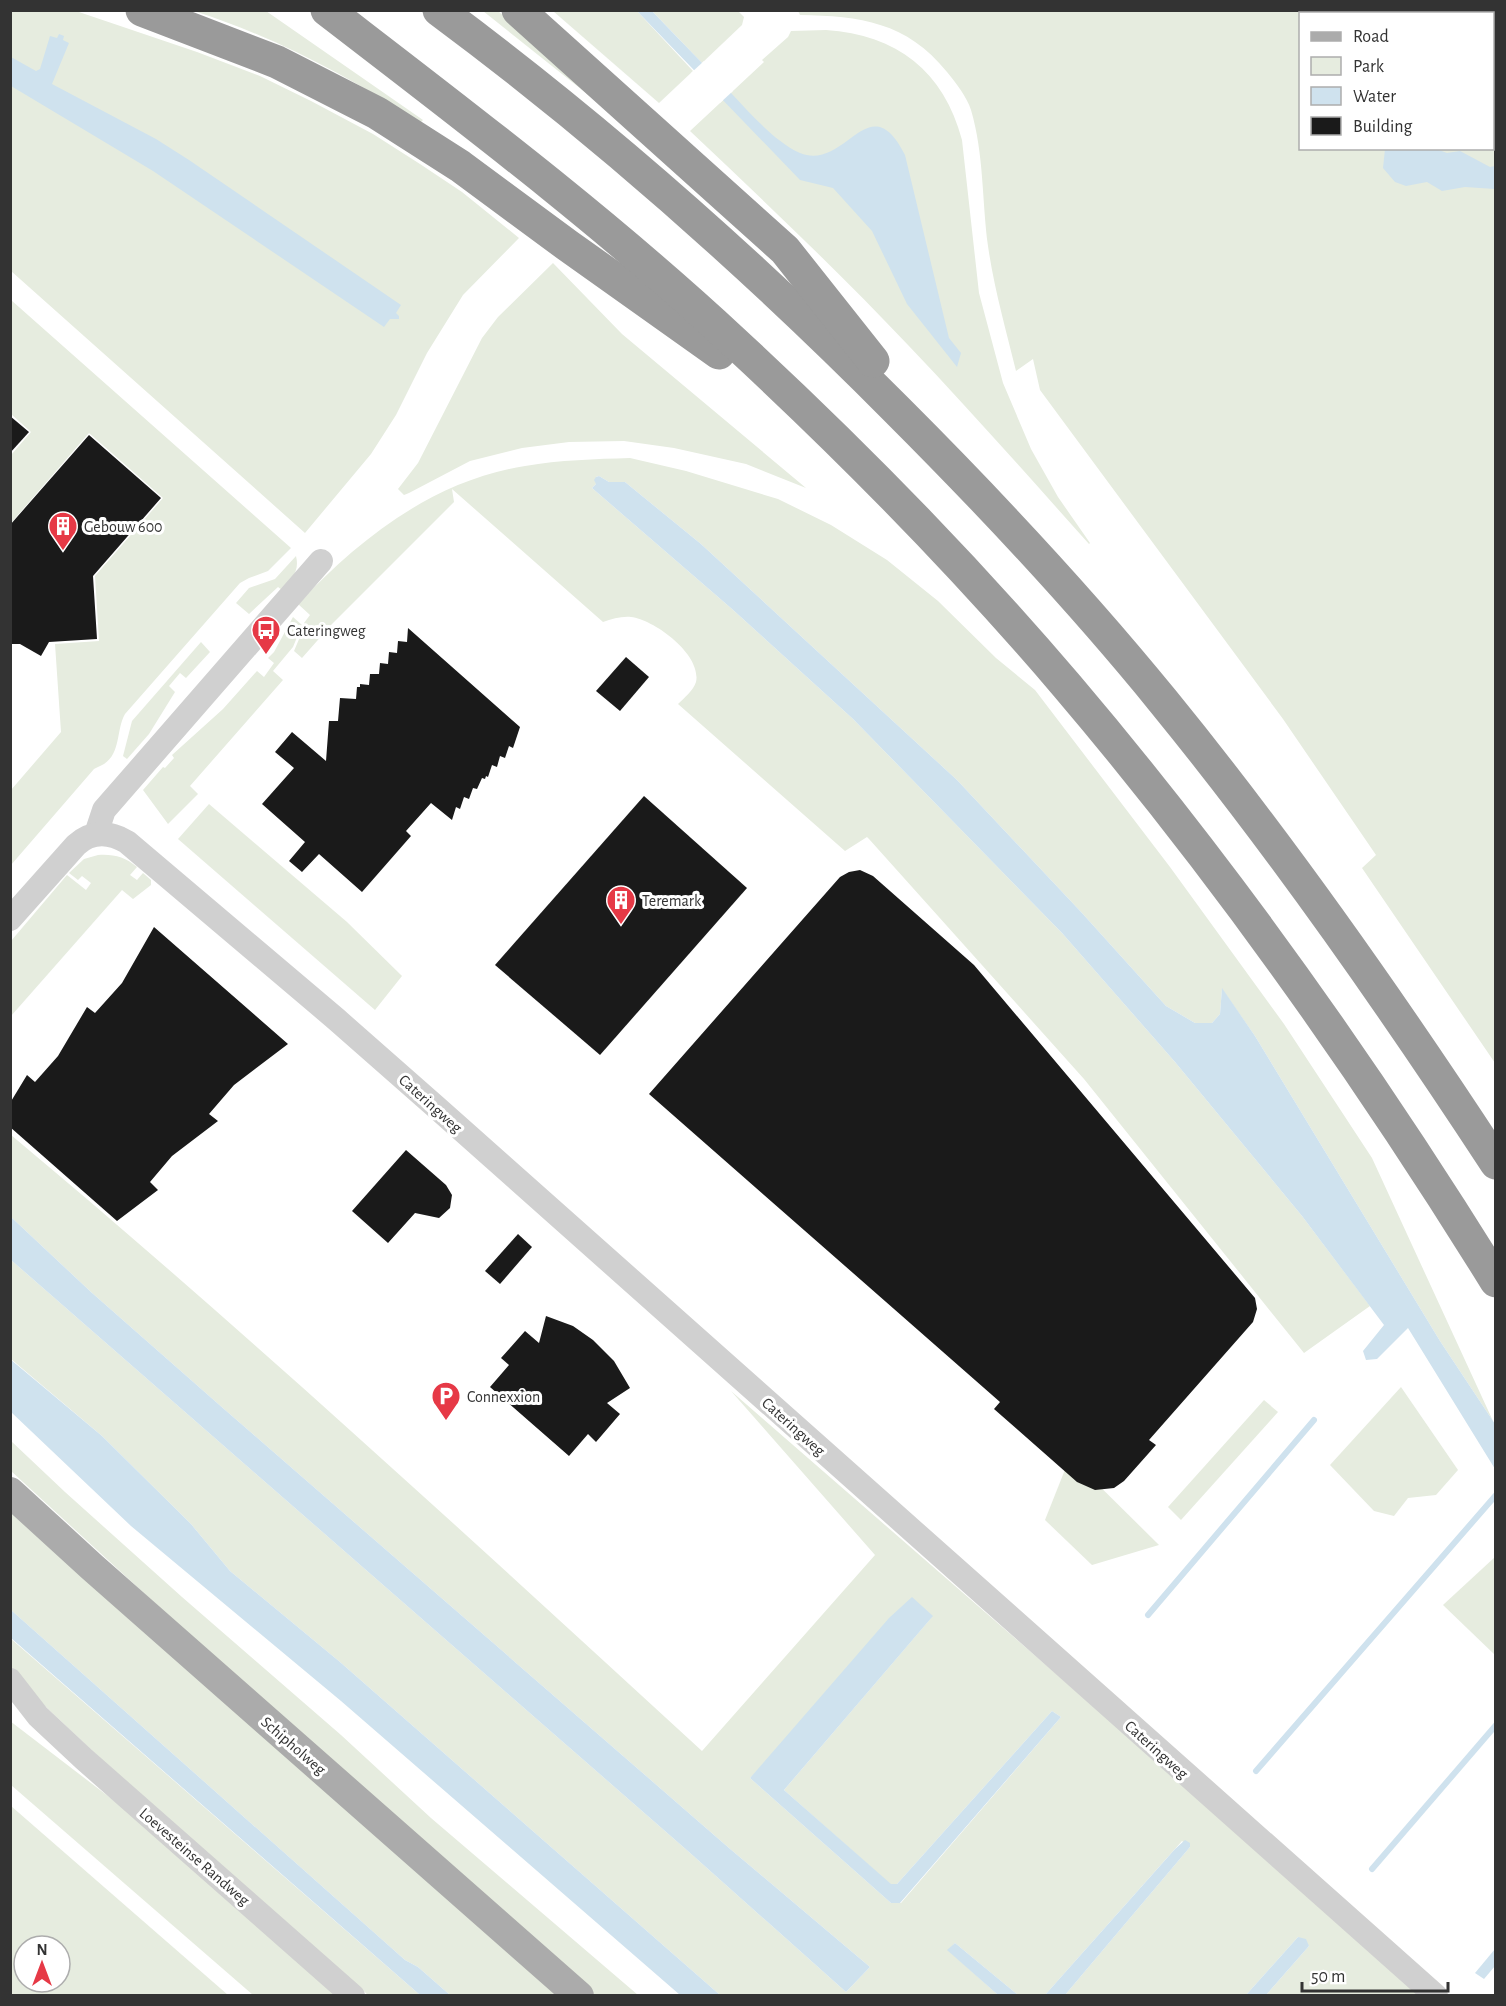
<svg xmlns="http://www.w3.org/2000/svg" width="1506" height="2006" viewBox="0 0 1506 2006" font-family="'Alegreya Sans',sans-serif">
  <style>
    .green { fill: #e6ecdf; fill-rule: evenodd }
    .water { fill: #cfe2ee }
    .pier { fill: #fff }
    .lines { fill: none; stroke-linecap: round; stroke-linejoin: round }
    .stream { stroke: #cfe2ee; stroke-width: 6 }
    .building { fill: #1a1a1a }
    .minor { stroke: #d0d0d0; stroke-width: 24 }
    .major { stroke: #ababab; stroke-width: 30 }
    .highway { stroke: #9a9a9a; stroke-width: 33 }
    .labels { text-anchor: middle; stroke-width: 6; stroke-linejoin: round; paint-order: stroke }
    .poi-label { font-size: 16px; fill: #333; stroke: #fff; text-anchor: start }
    .street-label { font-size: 16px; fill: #333; stroke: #fff }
  </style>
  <rect width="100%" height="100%" fill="#fff"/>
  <g class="green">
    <polygon points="11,11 76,11 197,52 260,76 311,101 373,134 420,164 462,192 519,238 463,295 427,353 396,415 371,454 305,533 11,271"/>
    <path d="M 194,11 L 266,11 L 423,120 L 421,122 C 346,76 278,38 194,11 Z"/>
    <polygon points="483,11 498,11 657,146 655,148"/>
    <polygon points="553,11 637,11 693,71 659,103"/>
    <polygon points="652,11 738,11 744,17 742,25 702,63"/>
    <path d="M 798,11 L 1495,11 L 1495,1063 L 1362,868 L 1376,855 L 1283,719 L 1040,390 L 1033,359 L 1016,371 C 1006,330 994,288 988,246 C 982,201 984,154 971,110 C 967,97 956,83 947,72 C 907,22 860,16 800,15 ZM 1300,14 L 1492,14 L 1492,148 L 1300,148 Z"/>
    <path d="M 826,30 C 897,35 944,71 962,140 L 979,293 L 1003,383 L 1031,449 L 1058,497 L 1090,543 L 1089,544 C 1029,477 970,410 908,345 C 838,271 764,201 690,131 L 764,62 L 762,60 L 788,37 L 791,31 Z"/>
    <polygon points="553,263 622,334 806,488 746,464 674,448 624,441 569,442 522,448 470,461 409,493 404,495 398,489 418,463 482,338 498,317"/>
    <path d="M 11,300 L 291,548 L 268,571 L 249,578 L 240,583 L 125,714 C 116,730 121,753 104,764 C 101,766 97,767 94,769 L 11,865 L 11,790 L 61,732 L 55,644 L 99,641 L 95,576 L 163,498 L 89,433 L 11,523 L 11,455 L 31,432 L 11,414 Z"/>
    <path d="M 630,458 L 686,471 L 778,499 L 831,525 L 887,560 L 938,601 L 996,658 L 1035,690 L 1170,867 L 1284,1024 L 1372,1158 L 1493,1421 L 1440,1341 L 1255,1036 L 1222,989 L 1220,1014 L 1212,1023 L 1195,1023 L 1166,1006 L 1082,913 L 957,780 L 701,544 L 625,482 L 609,482 L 599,476 L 596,477 L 596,484 L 592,488 L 732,609 L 853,719 L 1062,933 L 1175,1062 L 1302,1216 L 1370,1306 L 1304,1353 L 1084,1079 L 869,839 L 867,837 L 845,851 L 678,704 C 685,697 693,691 696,682 C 702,655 655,620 631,617 C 622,616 612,619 603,622 L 452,489 L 454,502 L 332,624 L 302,658 L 294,651 L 305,625 L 304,623 L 310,615 L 298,604 C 359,539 434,480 525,466 C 560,460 595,459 630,458 Z"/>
    <path d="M 296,556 C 300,572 291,579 282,590 L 278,587 L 249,614 L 236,603 L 249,588 L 275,579 Z"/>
    <polygon points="293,617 302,625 293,647 273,671 283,680 190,786 198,794 168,824 143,790 163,767 165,768 174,758 172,755 223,709 257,671 264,677 274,663 268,658 274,652"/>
    <polygon points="201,642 210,652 186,678 180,673 169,686 175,692 149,734 127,759 123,756 132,721"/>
    <polygon points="209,804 347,922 402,976 375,1010 178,839"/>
    <path d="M 98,855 C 114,854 125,857 137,867 L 130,875 L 137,880 L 143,873 L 151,880 L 151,885 L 133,899 L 122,890 L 11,1016 L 11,941 L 67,875 L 86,890 L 91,883 L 82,876 L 78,880 L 69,873 L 84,859 Z"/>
    <path d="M 11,1135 C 248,1333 474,1542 702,1751 L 875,1555 L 731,1391 L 1425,1995 L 1266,1995 L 1309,1946 L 1298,1937 L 1246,1995 L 1065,1995 L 1190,1847 L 1182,1841 L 1045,1995 L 1018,1995 L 955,1943 L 948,1950 L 998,1995 L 720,1995 L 340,1662 L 230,1571 L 191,1524 L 102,1436 L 11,1359 L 11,1260 L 689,1852 L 846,1992 L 870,1967 L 729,1848 L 224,1409 L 91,1292 L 11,1217 ZM 932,1617 L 784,1790 L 891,1885 L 897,1884 L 1052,1711 L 1061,1717 L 901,1903 L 891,1903 L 750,1778 Z"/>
    <polygon points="1401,1387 1458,1470 1436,1495 1408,1498 1394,1516 1374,1511 1330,1465"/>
    <polygon points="1264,1400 1278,1412 1181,1520 1168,1507"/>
    <polygon points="10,1440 65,1492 182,1597 341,1735 431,1818 638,1995 595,1995 341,1774 11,1471"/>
    <polygon points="1070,1457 1159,1545 1092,1565 1045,1520"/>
    <polygon points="10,1505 560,1995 450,1995 418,1967 405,1960 11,1610"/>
    <polygon points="1495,1557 1495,1655 1443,1605"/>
    <polygon points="10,1638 420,1995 368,1995 100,1758 11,1674"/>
    <polygon points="10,1721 134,1816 338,1995 253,1995 11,1785"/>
    <path d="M 11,1806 L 228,1995 L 11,1995 ZM 24,1946 L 60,1946 L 60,1982 L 24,1982 Z"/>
  </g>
  <g class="water">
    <path d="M 637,11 L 652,11 C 678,38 705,66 731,93 C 750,113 775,142 800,153 C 846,172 869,83 905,155 L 949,338 L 961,353 L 957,367 L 907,304 L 872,231 L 833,188 L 800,180 Z"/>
    <polygon points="59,34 64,36 63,40 69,43 52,84 156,139 189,160 401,305 396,313 399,316 399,319 390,319 384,327 153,171 11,86 11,57 36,71 40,69 50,36 57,38"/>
    <polygon points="1436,149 1447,153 1460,151 1490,167 1495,166 1495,189 1465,187 1442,191 1427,182 1406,186 1395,182 1383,168 1385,149"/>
    <polygon points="599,476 609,482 625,482 701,544 957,780 1082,913 1166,1006 1195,1023 1212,1023 1220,1014 1222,988 1255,1036 1440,1341 1495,1424 1495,1469 1408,1328 1377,1359 1366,1360 1363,1351 1384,1325 1302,1216 1175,1062 1062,933 853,719 732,609 592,488 596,484 594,480 596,477"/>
    <polygon points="11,1217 91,1292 224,1409 729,1848 870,1967 846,1992 689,1852 11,1260"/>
    <polygon points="10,1359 102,1436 191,1524 230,1571 340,1662 720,1995 680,1995 341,1701 131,1526 11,1412"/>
    <polygon points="912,1597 933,1616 784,1790 891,1884 897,1884 1052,1711 1061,1717 900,1903 891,1903 750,1778 889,1618"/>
    <polygon points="11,1610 405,1960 418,1967 450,1995 420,1995 11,1638"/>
    <polygon points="1185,1840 1190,1843 1190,1847 1065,1995 1045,1995 1175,1849"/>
    <polygon points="1298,1937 1306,1939 1309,1946 1266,1995 1246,1995"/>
    <polygon points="955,1943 1018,1995 998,1995 947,1950"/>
    <polygon points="1495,1949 1495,1966 1484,1979 1475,1973"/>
  </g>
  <polygon class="pier" points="704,61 733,91 720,103 691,73"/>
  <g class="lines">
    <g class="stream">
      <polyline points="1148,1615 1314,1420"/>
      <polyline points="1256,1771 1496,1495"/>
      <polyline points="1372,1869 1496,1725"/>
    </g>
  </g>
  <g class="building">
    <polygon points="10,416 29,432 10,453"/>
    <polygon points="89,435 161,498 93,576 97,639 49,642 41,656 20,644 10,644 10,525"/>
    <polygon points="408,628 520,727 513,748 509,746 505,758 500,756 497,767 492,765 488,777 486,776 485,779 482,778 477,789 473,788 469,799 464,797 460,809 456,807 452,820 431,803 406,831 411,836 362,892 319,854 302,872 289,861 305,842 262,804 294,768 275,752 292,732 326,761 329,721 338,721 340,698 356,699 357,687 360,687 360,684 369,685 370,674 379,674 380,663 388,664 389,652 397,653 398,641 407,642"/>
    <polygon points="626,657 649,677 620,711 596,691"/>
    <polygon points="644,796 747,888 600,1055 495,965"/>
    <polygon points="860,870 873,876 974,965 1255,1298 1257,1309 1253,1322 1149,1440 1156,1445 1124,1481 1114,1488 1095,1490 1077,1482 994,1409 1000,1402 649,1094 840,877 849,872"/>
    <polygon points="154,927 288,1044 234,1085 209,1114 218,1121 172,1156 150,1182 158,1190 117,1221 10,1127 10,1103 27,1075 35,1082 58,1056 87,1007 95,1013 122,983"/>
    <polygon points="406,1150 446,1185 452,1195 450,1208 439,1218 415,1213 388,1243 352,1211"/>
    <polygon points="518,1234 532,1247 500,1284 485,1271"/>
    <polygon points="546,1316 573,1326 593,1340 614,1361 630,1388 607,1403 620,1414 596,1442 588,1434 569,1456 490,1387 509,1365 501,1358 525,1331 539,1343"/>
  </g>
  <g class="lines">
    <g class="minor">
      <polyline points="96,834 104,810 321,561"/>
      <path d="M 10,919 L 76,845 C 92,830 110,832 127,842 L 336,1019 L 436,1107 L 1436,1996"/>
      <polyline points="10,1680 38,1716 84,1759 353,1996"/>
    </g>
    <polyline class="major" points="10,1492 92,1567 579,1996"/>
    <g class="highway">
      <polyline points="142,10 277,62 377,113 460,166 567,245 719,353"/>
      <path d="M 327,10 C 466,117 605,222 733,341 C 850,449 964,565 1067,686 C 1226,873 1367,1073 1496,1281"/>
      <path d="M 439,10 C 602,131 754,266 897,410 C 990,503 1080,599 1163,701 C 1283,848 1392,1004 1496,1163"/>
      <polyline points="518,10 785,250 873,361"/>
    </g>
  </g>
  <defs>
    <g id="building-pin" transform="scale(1.5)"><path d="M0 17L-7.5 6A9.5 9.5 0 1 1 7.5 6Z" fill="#e63946" stroke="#fff"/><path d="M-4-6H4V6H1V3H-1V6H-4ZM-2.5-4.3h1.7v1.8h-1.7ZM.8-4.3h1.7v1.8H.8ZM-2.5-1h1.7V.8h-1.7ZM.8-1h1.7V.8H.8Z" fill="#fff"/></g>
    <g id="bus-pin" transform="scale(1.5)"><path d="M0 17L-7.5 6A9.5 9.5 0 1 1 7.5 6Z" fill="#e63946" stroke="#fff"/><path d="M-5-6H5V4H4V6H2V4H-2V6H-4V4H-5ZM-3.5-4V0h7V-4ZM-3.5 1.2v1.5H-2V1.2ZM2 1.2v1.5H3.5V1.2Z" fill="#fff"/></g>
    <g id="parking-pin" transform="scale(1.5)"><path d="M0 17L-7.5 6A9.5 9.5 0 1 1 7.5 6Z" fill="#e63946" stroke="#fff"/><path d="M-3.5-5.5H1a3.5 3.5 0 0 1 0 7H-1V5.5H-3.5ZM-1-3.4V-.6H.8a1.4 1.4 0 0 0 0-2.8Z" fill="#fff"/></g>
  </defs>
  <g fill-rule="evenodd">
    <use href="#building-pin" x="63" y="526"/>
    <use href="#bus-pin" x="266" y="630"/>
    <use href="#building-pin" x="621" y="900"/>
    <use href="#parking-pin" x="446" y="1396"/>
  </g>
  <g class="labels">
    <g class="poi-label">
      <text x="84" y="532">Gebouw 600</text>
      <text x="287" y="636">Cateringweg</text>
      <text x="642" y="906">Teremark</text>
      <text x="467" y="1402">Connexxion</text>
    </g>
    <g class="street-label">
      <text transform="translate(431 1103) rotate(42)" y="6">Cateringweg</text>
      <text transform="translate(794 1426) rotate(42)" y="6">Cateringweg</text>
      <text transform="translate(294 1745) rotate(41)" y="6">Schipholweg</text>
      <text transform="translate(1157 1749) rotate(42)" y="6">Cateringweg</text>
      <text transform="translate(195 1856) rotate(41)" y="6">Loevesteinse Randweg</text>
    </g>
  </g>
  <rect width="1506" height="2006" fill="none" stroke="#333333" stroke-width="24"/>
  <rect x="1299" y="12" width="195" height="138" fill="#ffffff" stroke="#adadad" stroke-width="1.5"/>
  <rect x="1311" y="32" width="30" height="9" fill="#ababab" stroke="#adadad" stroke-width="1.5"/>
  <text x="1353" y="42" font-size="18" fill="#333333">Road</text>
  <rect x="1311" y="57" width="30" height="18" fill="#e6ecdf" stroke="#adadad" stroke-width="1.5"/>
  <text x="1353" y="72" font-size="18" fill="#333333">Park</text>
  <rect x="1311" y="87" width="30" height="18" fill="#cfe2ee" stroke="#adadad" stroke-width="1.5"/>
  <text x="1353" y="102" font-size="18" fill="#333333">Water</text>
  <rect x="1311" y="117" width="30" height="18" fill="#1a1a1a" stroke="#adadad" stroke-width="1.5"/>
  <text x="1353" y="132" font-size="18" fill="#333333">Building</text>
  <g transform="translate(42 1964)"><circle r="28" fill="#ffffff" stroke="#adadad" stroke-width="1.5"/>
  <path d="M0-4.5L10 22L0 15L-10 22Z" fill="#e63946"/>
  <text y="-9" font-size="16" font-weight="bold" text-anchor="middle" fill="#333333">N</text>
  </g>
  <path d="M1302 1982v9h146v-9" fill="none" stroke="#333333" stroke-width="3"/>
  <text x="1311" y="1982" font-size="18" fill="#333333" stroke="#ffffff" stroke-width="4.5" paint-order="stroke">50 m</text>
</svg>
